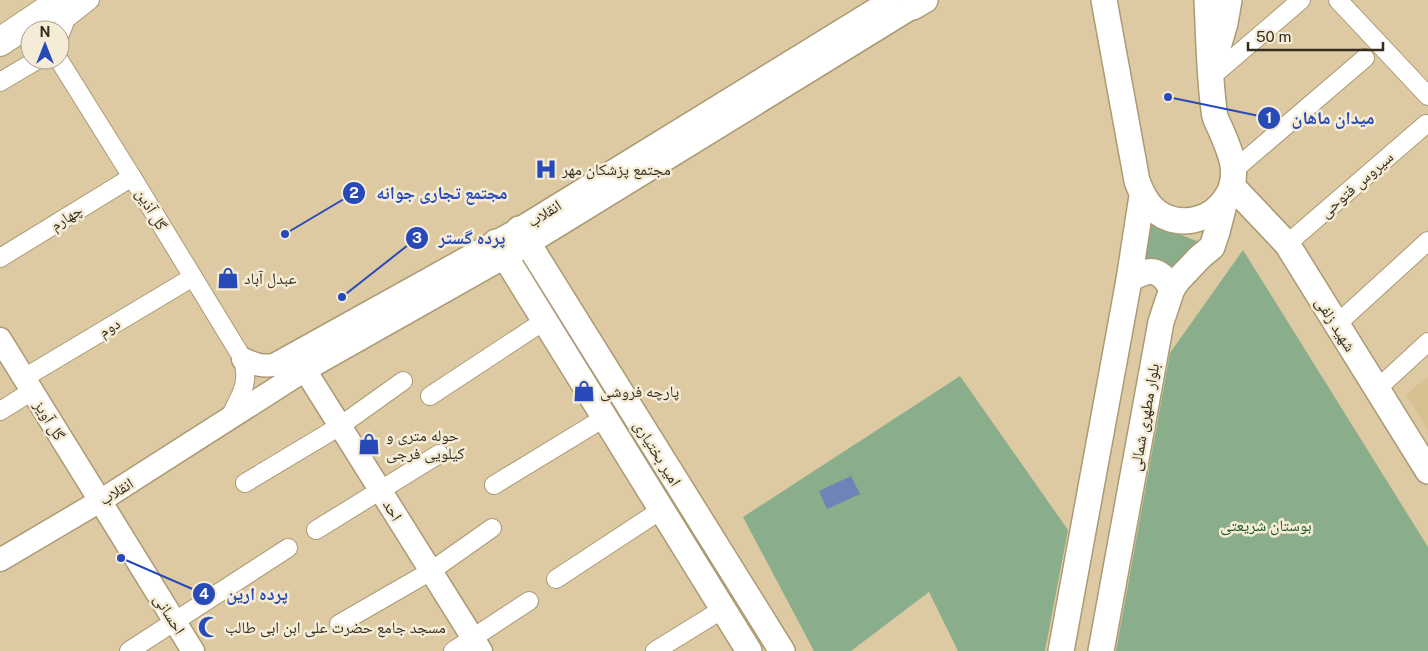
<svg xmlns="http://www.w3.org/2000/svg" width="1428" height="651" viewBox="0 0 1428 651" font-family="'Public Sans','Noto Naskh Arabic',sans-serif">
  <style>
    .built { fill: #d7c192 }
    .green { fill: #8aae8c }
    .water { fill: #6e84b6 }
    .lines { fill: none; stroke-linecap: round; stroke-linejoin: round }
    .minor-casing { stroke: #ac9a74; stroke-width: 20 }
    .tertiary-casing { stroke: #ac9a74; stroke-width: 25 }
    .secondary-casing { stroke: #ac9a74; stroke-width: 28 }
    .trunk-casing { stroke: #ac9a74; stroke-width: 30 }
    .minor { stroke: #fff; stroke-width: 18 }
    .tertiary { stroke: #fff; stroke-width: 22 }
    .secondary { stroke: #fff; stroke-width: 25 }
    .trunk { stroke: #fff; stroke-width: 28 }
    .labels { text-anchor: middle; stroke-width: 5; stroke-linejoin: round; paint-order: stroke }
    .poi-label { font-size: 16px; fill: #352e1e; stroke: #f5ecd8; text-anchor: start }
    .street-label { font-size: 16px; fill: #352e1e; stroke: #f5ecd8 }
    .park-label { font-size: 16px; fill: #155921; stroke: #f5ecd8 }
    .leader { fill: none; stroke: #284ab9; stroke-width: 2 }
    .callout-dot { fill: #284ab9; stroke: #f5ecd8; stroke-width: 2 }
    .mark-label { font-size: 15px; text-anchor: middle; font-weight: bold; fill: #fff }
    .callout-label { font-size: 18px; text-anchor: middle; font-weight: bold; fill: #284ab9; stroke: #f5ecd8; stroke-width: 5; stroke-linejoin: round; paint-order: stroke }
  </style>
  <rect width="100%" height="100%" fill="#ddcaa3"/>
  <polygon class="built" points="1428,376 1428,431 1406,395"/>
  <g class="green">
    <polygon points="1151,215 1168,230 1197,241 1203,240 1184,255 1166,275 1144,267"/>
    <polygon points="1243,250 1428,547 1428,651 1116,651 1170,353"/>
    <polygon points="960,376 1068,530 1045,651 958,651 929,592 851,651 814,651 743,517"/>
  </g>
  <polygon class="water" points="851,476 860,494 827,509 819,491"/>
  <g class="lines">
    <g class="minor-casing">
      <g id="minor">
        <polyline points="1338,0 1428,96"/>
        <polyline points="60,34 66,19 90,0"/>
        <path d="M 59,60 L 132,177 L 243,359 C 250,385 240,396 229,419"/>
        <polyline points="1210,78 1301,0"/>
        <polyline points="0,82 37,60"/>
        <polyline points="1234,170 1365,58"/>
        <polyline points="1287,244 1426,124"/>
        <polyline points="0,258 132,177"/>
        <polyline points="1337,324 1428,241"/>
        <polyline points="24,378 193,277"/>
        <polyline points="1377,389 1428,342"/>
        <polyline points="430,396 544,321"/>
        <polyline points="0,411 32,391"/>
        <polyline points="245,483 340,426 403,381"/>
        <polyline points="494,485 604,418"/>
        <polyline points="316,530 439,454"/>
        <polyline points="556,579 661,510"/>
        <polyline points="339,624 431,571 492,528"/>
        <polyline points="129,651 288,548"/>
        <polyline points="453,651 529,601"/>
        <polyline points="655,651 723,609"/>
      </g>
    </g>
    <g class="tertiary-casing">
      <g id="tertiary">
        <polyline points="0,339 193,651"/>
        <path d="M 243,359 C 254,364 262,367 274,365 L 519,229 L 891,0"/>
        <polyline points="305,370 481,651"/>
        <polyline points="0,560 100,501 305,370 528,244 913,7"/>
      </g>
    </g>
    <g class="secondary-casing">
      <g id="secondary">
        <path d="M 1104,0 L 1137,181 C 1143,197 1151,212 1168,218 C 1181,223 1195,221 1208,215 C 1217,210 1224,202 1229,193 C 1240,171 1229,149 1220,128 C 1217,122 1214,117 1214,110 C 1209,74 1209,37 1207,0"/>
        <polyline points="913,7 925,0"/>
        <polyline points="1216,54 1225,23 1229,0"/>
        <polyline points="1232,186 1287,244 1428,471"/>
        <polyline points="519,229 782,651"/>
        <polyline points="496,242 749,651"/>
        <path d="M 1129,280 C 1149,267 1160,268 1172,289"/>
        <polyline points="1061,651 1129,280 1142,196"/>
        <polyline points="1101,651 1161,322 1172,289 1178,280 1200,257 1212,247 1217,232 1225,201"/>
      </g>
    </g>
    <g class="trunk-casing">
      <polyline id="trunk" points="0,42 62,0"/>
    </g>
    <use href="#minor" class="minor"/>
    <use href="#tertiary" class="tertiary"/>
    <use href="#secondary" class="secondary"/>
    <use href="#trunk" class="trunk"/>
  </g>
  <defs>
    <g id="hospital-bare" transform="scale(1.725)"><path d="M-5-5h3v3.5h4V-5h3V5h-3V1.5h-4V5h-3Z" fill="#284ab9" stroke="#f5ecd8" stroke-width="2.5" paint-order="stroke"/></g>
    <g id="shop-bare" transform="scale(1.725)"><path d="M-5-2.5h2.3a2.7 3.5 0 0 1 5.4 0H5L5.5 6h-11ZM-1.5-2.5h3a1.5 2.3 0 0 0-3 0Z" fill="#284ab9" stroke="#f5ecd8" stroke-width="2.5" paint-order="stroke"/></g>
    <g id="mosque-bare" transform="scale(1.725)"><path d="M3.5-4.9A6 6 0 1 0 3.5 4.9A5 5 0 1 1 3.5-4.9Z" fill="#284ab9" stroke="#f5ecd8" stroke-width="2.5" paint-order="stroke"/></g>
  </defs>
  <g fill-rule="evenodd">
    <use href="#hospital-bare" x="546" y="169"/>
    <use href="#shop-bare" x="228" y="278"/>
    <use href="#shop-bare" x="584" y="391"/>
    <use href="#shop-bare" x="369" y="444"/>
    <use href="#mosque-bare" x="209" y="627"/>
  </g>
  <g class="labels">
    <g class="poi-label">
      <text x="562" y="175">مجتمع پزشکان مهر</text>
      <text x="244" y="284">عبدل آباد</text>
      <text x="600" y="397">پارچه فروشی</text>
      <text x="386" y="441">حوله متری و<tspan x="386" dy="18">کیلویی فرجی</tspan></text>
      <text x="225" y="633">مسجد جامع حضرت علی ابن ابی طالب</text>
    </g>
    <g class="street-label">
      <text transform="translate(1356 184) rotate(-41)" y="6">سیروس فتوحی</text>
      <text transform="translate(152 209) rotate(59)" y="6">گل آذین</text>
      <text transform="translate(544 213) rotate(-32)" y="6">انقلاب</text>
      <text transform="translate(66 217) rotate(-32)" y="6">چهارم</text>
      <text transform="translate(1336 324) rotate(58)" y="6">شهید زلفی</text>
      <text transform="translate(109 327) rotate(-31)" y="6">دوم</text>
      <text transform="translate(1144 417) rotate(-80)" y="6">بلوار مطهری شمالی</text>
      <text transform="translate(50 420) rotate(58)" y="6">گل آویز</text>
      <text transform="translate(658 453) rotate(58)" y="6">امیر بختیاری</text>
      <text transform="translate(116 491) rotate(-32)" y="6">انقلاب</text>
      <text transform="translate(393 510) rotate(58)" y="6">احد</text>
      <text transform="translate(170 614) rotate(58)" y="6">احسانی</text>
    </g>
    <g class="park-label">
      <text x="1266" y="531">بوستان شریعتی</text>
    </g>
  </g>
  <path class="leader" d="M1168 97L1269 118M285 234L354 193M342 297L417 238M121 558L204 594"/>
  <g class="callout-dot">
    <circle cx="1168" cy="97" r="5"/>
    <circle cx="285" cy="234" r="5"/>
    <circle cx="342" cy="297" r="5"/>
    <circle cx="121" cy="558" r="5"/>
    <circle cx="1269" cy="118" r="12"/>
    <circle cx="354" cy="193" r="12"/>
    <circle cx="417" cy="238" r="12"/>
    <circle cx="204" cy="594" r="12"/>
  </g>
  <g class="mark-label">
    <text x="1269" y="123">1</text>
    <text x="354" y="198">2</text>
    <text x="417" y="243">3</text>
    <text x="204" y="599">4</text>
  </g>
  <g class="callout-label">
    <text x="1333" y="124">میدان ماهان</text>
    <text x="442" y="199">مجتمع تجاری جوانه</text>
    <text x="472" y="244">پرده گستر</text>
    <text x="257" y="600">پرده ارین</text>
  </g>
  <g transform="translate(45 45)"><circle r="24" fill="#f5ecd8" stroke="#a8a08e"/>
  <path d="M0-4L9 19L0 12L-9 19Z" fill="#284ab9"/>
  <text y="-8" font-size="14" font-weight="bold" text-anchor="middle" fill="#352e1e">N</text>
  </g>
  <path d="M1248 42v8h135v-8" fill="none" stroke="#352e1e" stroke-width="2.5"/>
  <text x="1256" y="42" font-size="15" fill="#352e1e" stroke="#f5ecd8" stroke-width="4" paint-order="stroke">50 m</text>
</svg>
